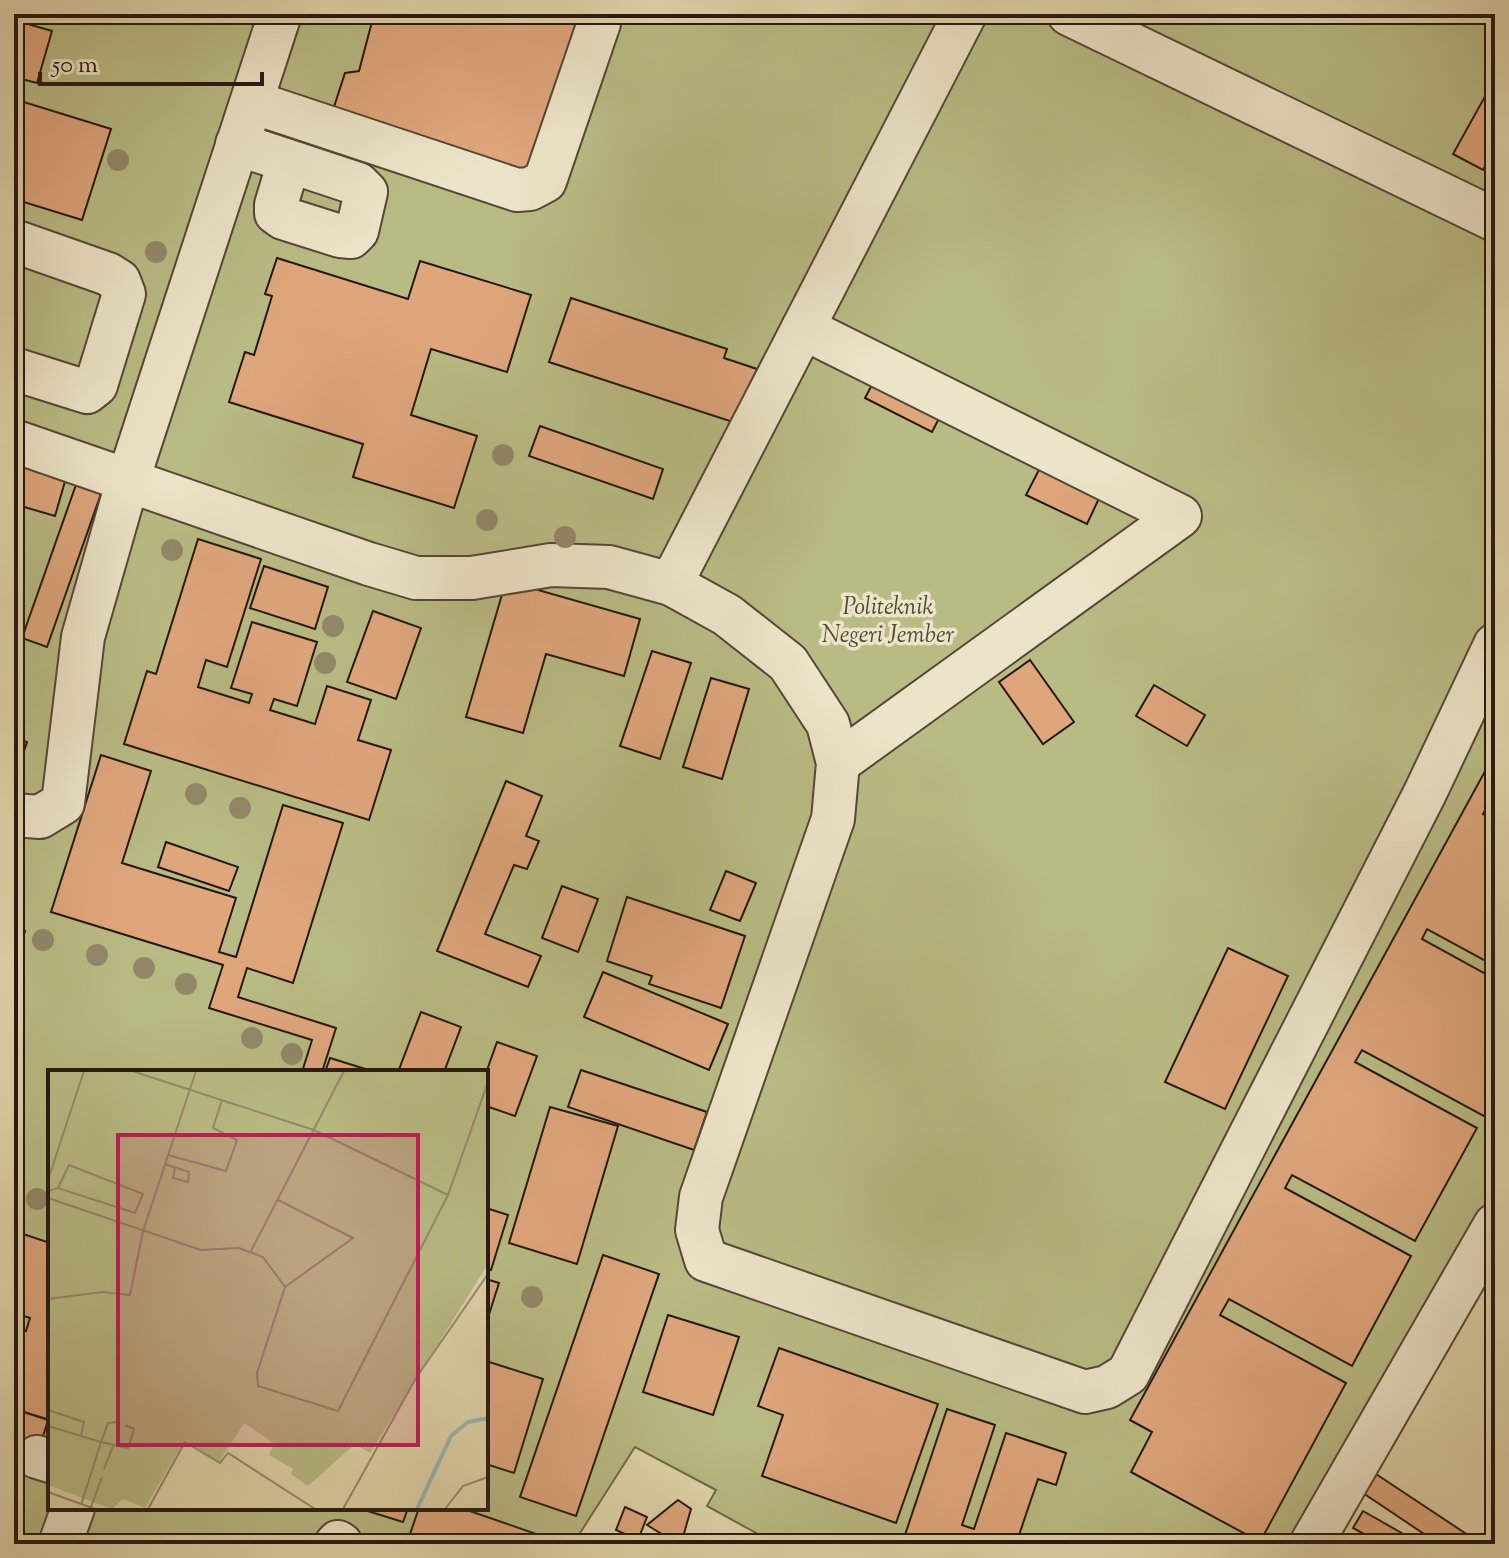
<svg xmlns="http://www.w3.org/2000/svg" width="1509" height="1558" viewBox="0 0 1509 1558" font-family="'Sorts Mill Goudy',serif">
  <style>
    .green { fill: #b9bb84; stroke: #706a4b; stroke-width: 2; fill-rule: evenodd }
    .building { fill: #dfa67c; stroke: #261812; stroke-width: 2 }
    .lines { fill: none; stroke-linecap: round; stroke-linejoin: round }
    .minor-casing { stroke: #554738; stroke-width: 46 }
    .minor { stroke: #ece4c8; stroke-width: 42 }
    .tree { fill: #92886a }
    .labels { text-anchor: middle; stroke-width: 7; stroke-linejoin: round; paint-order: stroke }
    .park-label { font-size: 24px; font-style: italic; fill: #524934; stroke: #ece4c8 }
    .inset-river { fill: none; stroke: #97b7b2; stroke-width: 4 }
    .inset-road { fill: none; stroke: #96896e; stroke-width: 2 }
    .view { fill: #c2185b; fill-opacity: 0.15; stroke: #c2185b; stroke-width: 4 }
    .inset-edge { fill: none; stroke: #261812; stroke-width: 4 }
  </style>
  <rect width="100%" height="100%" fill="#e1d5ab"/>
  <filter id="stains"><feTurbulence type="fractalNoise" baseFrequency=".0025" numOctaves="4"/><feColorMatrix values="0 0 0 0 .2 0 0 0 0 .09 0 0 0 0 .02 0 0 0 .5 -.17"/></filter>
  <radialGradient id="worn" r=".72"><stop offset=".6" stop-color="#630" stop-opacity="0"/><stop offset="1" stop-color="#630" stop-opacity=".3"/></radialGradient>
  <path class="green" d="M 14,14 L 1495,14 L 1495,1226 L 1298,1544 L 776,1544 L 707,1506 L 716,1490 L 635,1447 L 573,1544 L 14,1544 ZM 50,1072 L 486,1072 L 486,1508 L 50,1508 Z"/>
  <g class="building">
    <polygon points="374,14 543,14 591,30 541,176 332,113 345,73 359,71"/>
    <polygon points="14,20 52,31 37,83 14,77"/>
    <polygon points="1488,91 1495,95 1495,148 1483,170 1453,154"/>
    <polygon points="14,99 111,129 82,220 14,199"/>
    <polygon points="277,258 408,299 420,261 531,295 507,372 431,349 411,415 477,436 454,508 353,477 363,444 229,402 245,352 254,355 272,296 265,294"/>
    <polygon points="571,298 727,349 724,358 757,369 739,424 549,362"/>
    <polygon points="877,375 944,409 932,432 865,398"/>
    <polygon points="540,426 663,469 653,499 529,456"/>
    <polygon points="16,457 68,471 55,516 14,504 14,464"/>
    <polygon points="1042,464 1102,492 1087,524 1026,495"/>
    <polygon points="78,479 103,488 47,647 22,638"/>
    <polygon points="198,539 261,559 227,667 206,660 198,687 249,703 252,694 231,688 252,622 317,642 297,706 274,699 270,710 315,724 327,686 371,700 358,740 391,750 369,820 124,744 147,671 156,674"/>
    <polygon points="264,566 328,587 315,629 250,608"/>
    <polygon points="506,581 640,619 624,676 546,654 523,733 466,717"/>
    <polygon points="373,611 421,628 396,699 347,682"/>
    <polygon points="652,651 691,663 660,759 620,746"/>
    <polygon points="1030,660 1074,722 1043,744 999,682"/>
    <polygon points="711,678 749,689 722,779 683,767"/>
    <polygon points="1154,685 1205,715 1187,746 1136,716"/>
    <polygon points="14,737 27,742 14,782"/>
    <polygon points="1495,753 1495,803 1491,800 1483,814 1495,820 1495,966 1427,929 1422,939 1495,979 1495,1122 1362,1050 1355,1062 1477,1128 1415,1241 1292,1175 1285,1188 1411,1256 1352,1366 1229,1299 1220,1315 1346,1383 1260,1542 1131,1472 1152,1432 1130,1420"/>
    <polygon points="101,755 151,771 122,863 236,898 219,952 236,957 283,805 343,823 293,983 247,968 238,997 336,1028 322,1072 302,1072 312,1040 209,1008 223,965 51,912"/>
    <polygon points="506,781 542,796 526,836 539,841 527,869 514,865 485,934 541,956 528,987 437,951"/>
    <polygon points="166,842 238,867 229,891 158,867"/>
    <polygon points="726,871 756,883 740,921 710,910"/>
    <polygon points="562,886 598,899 578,952 542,938"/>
    <polygon points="627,897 745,936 721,1008 649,984 652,976 607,961"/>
    <polygon points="14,928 25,931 14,967"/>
    <polygon points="1228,948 1288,976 1225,1109 1165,1082"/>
    <polygon points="603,972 728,1024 709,1070 584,1017"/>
    <polygon points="421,1012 461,1027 444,1072 398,1072"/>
    <polygon points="497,1042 537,1056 515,1116 486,1106 486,1073"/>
    <polygon points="330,1058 375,1072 325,1072"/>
    <polygon points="581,1070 707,1112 694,1150 568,1107"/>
    <polygon points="550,1107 618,1126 577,1264 509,1243"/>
    <polygon points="486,1208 508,1215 491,1270 486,1269"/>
    <polygon points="14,1231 50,1243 50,1420 14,1409 14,1327 26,1331 30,1318 14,1313"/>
    <polygon points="603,1255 659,1274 576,1516 520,1497"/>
    <polygon points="486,1279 499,1283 486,1324"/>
    <polygon points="668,1315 739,1337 713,1415 643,1392"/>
    <polygon points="779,1348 938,1404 896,1523 762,1476 783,1415 758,1406"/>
    <polygon points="486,1361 543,1379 514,1473 486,1464"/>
    <polygon points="14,1409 48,1420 32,1472 14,1466"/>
    <polygon points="947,1409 995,1425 962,1525 974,1529 1006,1433 1066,1453 1056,1485 1038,1479 1016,1544 902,1544"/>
    <polygon points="1376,1474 1474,1539 1470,1544 1439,1544 1363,1493"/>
    <polygon points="678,1500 691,1509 681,1544 678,1544 647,1525"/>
    <polygon points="625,1507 647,1517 638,1540 616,1530"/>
    <polygon points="358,1508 408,1508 403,1522"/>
    <polygon points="419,1508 461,1508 548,1538 546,1544 428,1544 409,1537"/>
    <polygon points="1363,1511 1407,1536 1402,1544 1382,1544 1353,1528"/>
  </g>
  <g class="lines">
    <g class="minor-casing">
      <g id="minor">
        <polyline points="1069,14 1495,220"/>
        <polyline points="252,102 517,190 530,189 545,181 599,23 596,14"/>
        <polyline points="237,144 358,184 366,192 357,231 351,237 340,236 283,218 276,213 276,205 289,162"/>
        <polyline points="14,241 108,274 119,281 124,294 96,385 87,392 14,369"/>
        <polyline points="803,328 1180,516 838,763"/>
        <polyline points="14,441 369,564 416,578 472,578 551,565 609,567 671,584 727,615 788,663 828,724 838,763 833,819 701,1197 697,1230 706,1260 1085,1392 1107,1387 1128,1374 1425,793 1495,645"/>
        <polyline points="671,584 965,14"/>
        <polyline points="14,815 40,817 63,803 83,637 128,480 280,14"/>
        <polyline points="37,1457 50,1461"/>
        <polyline points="60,1544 73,1508"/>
        <polyline points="336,1544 338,1542 341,1544"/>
        <polyline points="1311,1544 1495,1225"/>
      </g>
    </g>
    <use href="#minor" class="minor"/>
  </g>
  <g class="tree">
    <circle cx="118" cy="160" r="11"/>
    <circle cx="156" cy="252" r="11"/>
    <circle cx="503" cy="455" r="11"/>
    <circle cx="487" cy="520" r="11"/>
    <circle cx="565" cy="537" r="11"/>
    <circle cx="172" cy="550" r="11"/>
    <circle cx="333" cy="626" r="11"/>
    <circle cx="325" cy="663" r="11"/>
    <circle cx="196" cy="794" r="11"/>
    <circle cx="240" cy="808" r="11"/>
    <circle cx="43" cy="940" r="11"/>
    <circle cx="97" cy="955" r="11"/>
    <circle cx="144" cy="968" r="11"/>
    <circle cx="186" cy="984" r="11"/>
    <circle cx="252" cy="1038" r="11"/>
    <circle cx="292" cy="1054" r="11"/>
    <circle cx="37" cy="1199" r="11"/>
    <circle cx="532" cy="1297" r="11"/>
  </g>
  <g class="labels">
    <g class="park-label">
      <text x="888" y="614">Politeknik<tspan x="888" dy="28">Negeri Jember</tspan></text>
    </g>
  </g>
  <g transform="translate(48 1070)">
    <rect width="440" height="440" fill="#e1d5ab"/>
    <path d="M 0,1 L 440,1 L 440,194 L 322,383 L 307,374 L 260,416 L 243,404 L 245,399 L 221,385 L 226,373 L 196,353 L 171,392 L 137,370 L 97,438 L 75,429 L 64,439 L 0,415 Z" fill="#b9bb84"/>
    <path class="inset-river" d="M 369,439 L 403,366 L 420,352 L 440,348"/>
    <path class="inset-road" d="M 84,1 L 266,60 L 400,125M 120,85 L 178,101 L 189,70 L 165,58 L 174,30M 117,94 L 141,102 L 140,112 L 125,108 L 127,97M 0,110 L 36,1M 0,121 L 10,118 L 87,143 L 95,124 L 21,95 L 10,118M 0,128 L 153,180 L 191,178 L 215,187 L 237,217 L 209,303 L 210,316 L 290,341 L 400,125 L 440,12M 230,130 L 305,168 L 237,217M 203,181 L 296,1M 0,229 L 54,222 L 82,225 L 95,161 L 148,1M 0,340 L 36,352 L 33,366M 69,352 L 60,353 L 53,372 L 80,378 L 86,359 L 77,355M 0,356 L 53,372 L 33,435M 56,399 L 65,376M 0,422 L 47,439M 43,437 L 54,407M 100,439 L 137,372 L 172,393 L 180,383 L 267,439M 295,439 L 368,308 L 440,204M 397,439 L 415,416 L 440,407"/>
    <path class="view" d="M 70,65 L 370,65 L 370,375 L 70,375 Z"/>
    <rect width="440" height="440" class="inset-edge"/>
  </g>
  <rect width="1509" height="1558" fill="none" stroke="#e1d5ab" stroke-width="48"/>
  <rect x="16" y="16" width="1477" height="1526" fill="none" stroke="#261812" stroke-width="4"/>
  <rect x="24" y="24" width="1461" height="1510" fill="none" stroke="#261812" stroke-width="2"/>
  <path d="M40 72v12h222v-12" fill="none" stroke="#261812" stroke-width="4"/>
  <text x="52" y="72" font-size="24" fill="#261812" stroke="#ece4c8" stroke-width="6" paint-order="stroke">50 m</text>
  <rect width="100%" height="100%" filter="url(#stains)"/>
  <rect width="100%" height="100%" fill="url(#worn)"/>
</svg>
